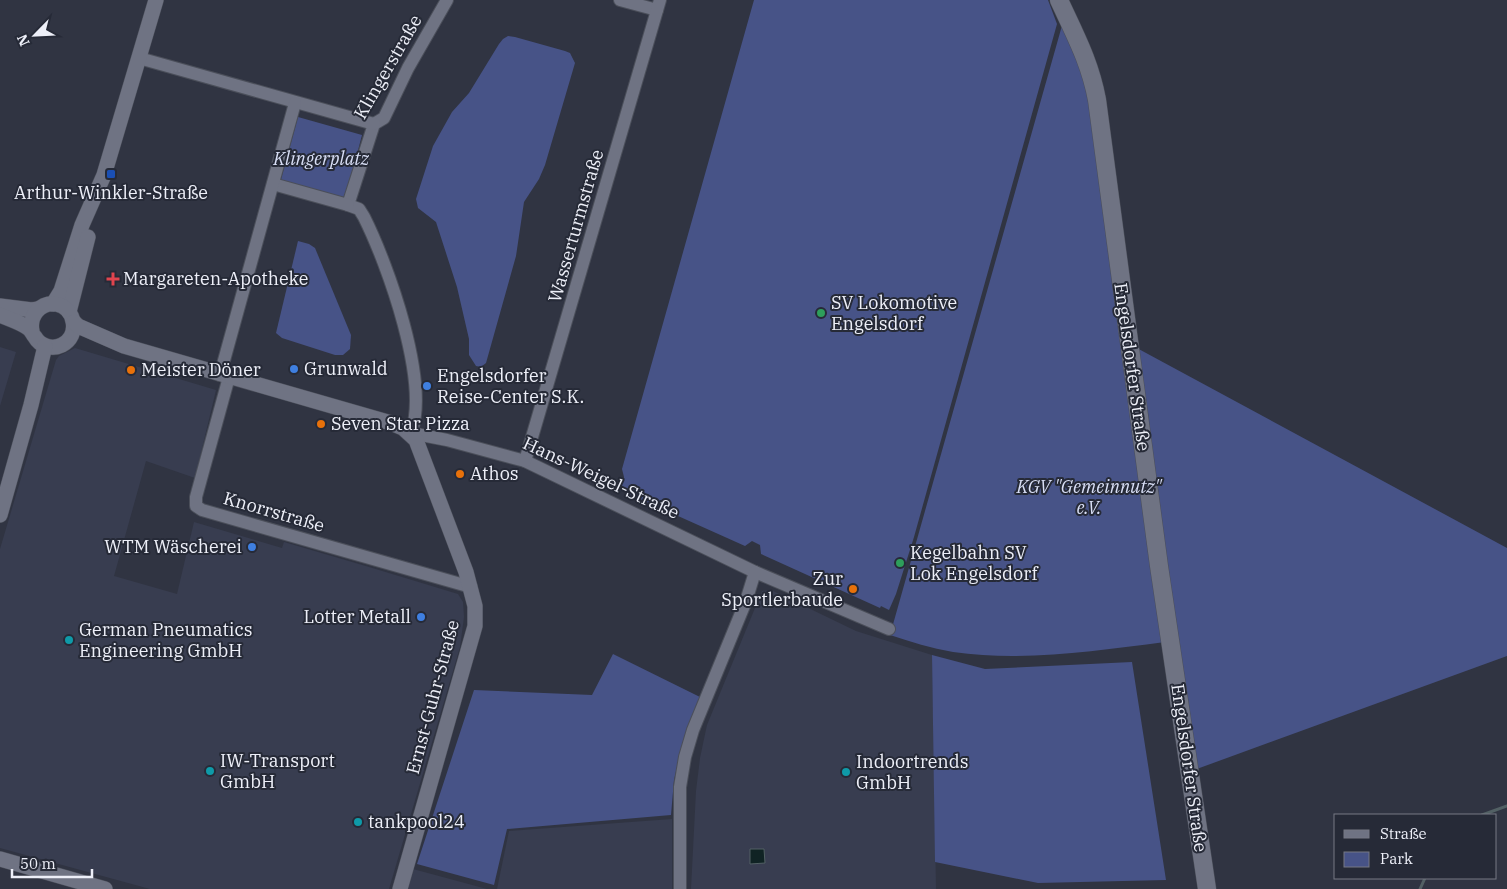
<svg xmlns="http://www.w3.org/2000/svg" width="1507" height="889" viewBox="0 0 1507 889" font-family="'IBM Plex Serif',serif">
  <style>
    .built { fill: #383d50 }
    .green { fill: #475387 }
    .water { fill: #102324; stroke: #526064 }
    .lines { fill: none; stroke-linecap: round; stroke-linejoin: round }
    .stream { stroke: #526064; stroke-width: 3 }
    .minor-casing { stroke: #4b4f5a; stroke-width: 14 }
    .tertiary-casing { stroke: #4b4f5a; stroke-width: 16 }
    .secondary-casing { stroke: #4b4f5a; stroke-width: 19 }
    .minor { stroke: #6f7383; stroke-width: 12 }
    .tertiary { stroke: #6f7383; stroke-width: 15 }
    .secondary { stroke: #6f7383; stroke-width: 18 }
    .transit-dot { fill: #1a4fb4; stroke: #262a37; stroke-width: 2 }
    .health-dot { fill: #e0444e; stroke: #262a37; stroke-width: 2 }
    .leisure-dot { fill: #2e9e5b; stroke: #262a37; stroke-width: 2 }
    .shop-dot { fill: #3f7fe0; stroke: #262a37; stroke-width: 2 }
    .food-dot { fill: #e8710a; stroke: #262a37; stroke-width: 2 }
    .culture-dot { fill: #0f9aa8; stroke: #262a37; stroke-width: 2 }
    .labels { text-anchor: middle; stroke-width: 4; stroke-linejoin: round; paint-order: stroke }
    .street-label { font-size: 18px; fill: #edeff8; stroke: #262a37 }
    .park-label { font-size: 18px; font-style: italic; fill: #d9dff6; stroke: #262a37 }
    .poi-label { font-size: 18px; fill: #edeff8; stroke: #262a37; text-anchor: start }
  </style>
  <rect width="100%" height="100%" fill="#303442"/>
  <g class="built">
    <polygon points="0,347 16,352 0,406"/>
    <polygon points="75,348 216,390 195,478 146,461 114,576 177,594 194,522 282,548 284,542 369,567 458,594 463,602 464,617 460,647 389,889 150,889 0,848 0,549 56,360 59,356"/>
    <polygon points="771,590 856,631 932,655 936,889 691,889 696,791 700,758 707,725 762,591"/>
    <polygon points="672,819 672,889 497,889 509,831"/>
    <polygon points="413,869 487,889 408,889"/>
  </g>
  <g class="green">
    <polygon points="754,0 1048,0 1057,24 914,537 896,594 889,610 881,606 880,608 761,554 760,545 752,541 745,546 620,490 624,477 622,469"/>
    <path d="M 1063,22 L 1084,70 L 1092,112 L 1122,340 L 1507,548 L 1507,656 L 1194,770 L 1165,642 C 1095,651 1023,662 953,652 C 931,648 911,642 890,635 Z"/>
    <polygon points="508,36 515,37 565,51 570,53 575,63 545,165 539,179 524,202 516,256 486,363 481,367 476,366 469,355 469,339 457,287 436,222 418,208 416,199 433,146 452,112 469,93 499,44 503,39"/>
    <polygon points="298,117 362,135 345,200 280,183"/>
    <polygon points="298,241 309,244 315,248 351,335 350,349 343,355 335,355 282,338 276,333"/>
    <polygon points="613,654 700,697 683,742 674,780 671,815 507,829 494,885 417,864 474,690 592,695"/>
    <polygon points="932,655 985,669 1132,662 1166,880 1038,883 935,862"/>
  </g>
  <polygon class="water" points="750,849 764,849 765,863 750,864"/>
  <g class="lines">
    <g class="stream">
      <polyline points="1482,815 1507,806"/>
      <polyline points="1420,889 1425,878"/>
    </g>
    <g class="minor-casing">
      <g id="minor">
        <path d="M 447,0 L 408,68 L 384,118 L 374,124 L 348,205 L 359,209 L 364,217 C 388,265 430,382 411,433 L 447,440 L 525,461 L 755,572 L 889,629"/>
        <polyline points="620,0 657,10"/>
        <polyline points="139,58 374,124"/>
        <polyline points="273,184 348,205"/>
        <polyline points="220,375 295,103"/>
        <polyline points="229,377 196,497 196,506 202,510 471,587"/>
        <polyline points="525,461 660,0"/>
        <polyline points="680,889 680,787 685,757 693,730 746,601 755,572"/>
      </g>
    </g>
    <g class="tertiary-casing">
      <g id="tertiary">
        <polyline points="53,304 61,291 82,225 104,175 156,0"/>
        <polyline points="0,306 32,310 38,309"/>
        <polyline points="69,312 88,237"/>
        <path d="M 0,315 C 9,319 20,322 28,328 C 32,331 32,334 35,337 C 40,346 52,350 62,345 C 80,336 76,308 56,304 C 40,302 29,316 32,331"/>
        <polyline points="74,322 78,326 124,346 391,423 403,428 416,440 466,572 475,606 475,626 400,889"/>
        <polyline points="0,515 31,405 45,346"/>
        <polyline points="0,859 105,889"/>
      </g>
    </g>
    <g class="secondary-casing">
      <path id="secondary" d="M 1059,0 C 1075,35 1090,62 1097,100 L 1159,566 L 1207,889"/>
    </g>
    <use href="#minor" class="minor"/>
    <use href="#tertiary" class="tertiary"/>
    <use href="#secondary" class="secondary"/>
  </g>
  <rect class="transit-dot" x="106" y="169" width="10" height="10" rx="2.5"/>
  <path class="health-dot" d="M110.5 271.5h5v5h5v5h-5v5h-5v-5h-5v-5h5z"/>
  <g class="leisure-dot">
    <circle cx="821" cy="313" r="5"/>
    <circle cx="900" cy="563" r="5"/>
  </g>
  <g class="shop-dot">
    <circle cx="294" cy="369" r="5"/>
    <circle cx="427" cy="386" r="5"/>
    <circle cx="252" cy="547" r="5"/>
    <circle cx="421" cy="617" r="5"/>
  </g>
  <g class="food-dot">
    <circle cx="131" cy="370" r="5"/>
    <circle cx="321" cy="424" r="5"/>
    <circle cx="460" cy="474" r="5"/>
    <circle cx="853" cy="589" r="5"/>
  </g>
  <g class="culture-dot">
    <circle cx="69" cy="640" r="5"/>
    <circle cx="210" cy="771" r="5"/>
    <circle cx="846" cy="772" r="5"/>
    <circle cx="358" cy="822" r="5"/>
  </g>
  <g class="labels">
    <g class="street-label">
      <text transform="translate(388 67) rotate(-60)" y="6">Klingerstraße</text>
      <text transform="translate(576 226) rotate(-74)" y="6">Wasserturmstraße</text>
      <text transform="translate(1132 367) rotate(82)" y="6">Engelsdorfer Straße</text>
      <text transform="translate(601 478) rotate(25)" y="6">Hans-Weigel-Straße</text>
      <text transform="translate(274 512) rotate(16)" y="6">Knorrstraße</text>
      <text transform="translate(433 697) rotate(-75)" y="6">Ernst-Guhr-Straße</text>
      <text transform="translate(1189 768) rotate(82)" y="6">Engelsdorfer Straße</text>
    </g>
    <g class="park-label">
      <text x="321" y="165">Klingerplatz</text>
      <text x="1089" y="493">KGV "Gemeinnutz"<tspan x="1089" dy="21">e.V.</tspan></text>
    </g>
    <g class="poi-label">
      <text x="111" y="199" text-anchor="middle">Arthur-Winkler-Straße</text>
      <text x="123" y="285">Margareten-Apotheke</text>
      <text x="831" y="309">SV Lokomotive<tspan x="831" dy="21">Engelsdorf</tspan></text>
      <text x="304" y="375">Grunwald</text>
      <text x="141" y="376">Meister Döner</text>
      <text x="437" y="382">Engelsdorfer<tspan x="437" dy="21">Reise-Center S.K.</tspan></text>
      <text x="331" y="430">Seven Star Pizza</text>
      <text x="470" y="480">Athos</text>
      <text x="242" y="553" text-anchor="end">WTM Wäscherei</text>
      <text x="910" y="559">Kegelbahn SV<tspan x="910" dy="21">Lok Engelsdorf</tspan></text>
      <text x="843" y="585" text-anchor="end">Zur<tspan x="843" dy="21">Sportlerbaude</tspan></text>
      <text x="411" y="623" text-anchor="end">Lotter Metall</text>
      <text x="79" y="636">German Pneumatics<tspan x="79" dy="21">Engineering GmbH</tspan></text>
      <text x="220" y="767">IW-Transport<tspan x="220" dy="21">GmbH</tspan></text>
      <text x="856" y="768">Indoortrends<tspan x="856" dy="21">GmbH</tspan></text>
      <text x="368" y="828">tankpool24</text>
    </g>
  </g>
  <rect x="1334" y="814" width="162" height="65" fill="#262a37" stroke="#767984"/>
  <rect x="1344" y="830" width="25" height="8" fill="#6f7383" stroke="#767984"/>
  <text x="1380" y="839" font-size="15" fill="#edeff8">Straße</text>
  <rect x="1344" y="852" width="25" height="15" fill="#475387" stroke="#767984"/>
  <text x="1380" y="864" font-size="15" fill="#edeff8">Park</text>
  <g transform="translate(35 35) rotate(246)" stroke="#262a37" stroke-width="4" paint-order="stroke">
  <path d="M0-4L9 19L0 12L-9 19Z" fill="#edeff8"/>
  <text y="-8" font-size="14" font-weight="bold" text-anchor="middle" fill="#edeff8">N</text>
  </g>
  <path d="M12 869v8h80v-8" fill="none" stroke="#edeff8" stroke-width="2.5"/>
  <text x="20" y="869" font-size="15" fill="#edeff8" stroke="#262a37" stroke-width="4" paint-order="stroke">50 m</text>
</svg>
